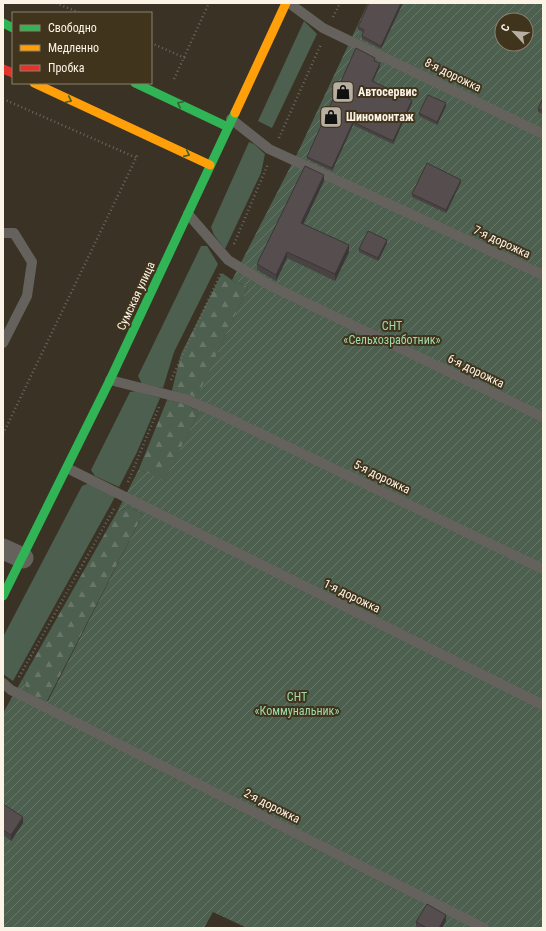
<svg xmlns="http://www.w3.org/2000/svg" width="546" height="931" viewBox="0 0 546 931" font-family="'Roboto Condensed',sans-serif">
  <style>
    .grass { fill: #4d5f4f }
    .forest { fill: url(#forest-firs) }
    .garden { fill: url(#garden-furrows); fill-rule: evenodd }
    .lines { fill: none; stroke-linecap: round; stroke-linejoin: round }
    .path { stroke: #6c6861; stroke-width: 2.5; stroke-dasharray: 1 3; stroke-linecap: butt }
    .lane { stroke: #65625d; stroke-width: 10 }
    .street { stroke: #65625d; stroke-width: 21 }
    .fast { stroke: #30b455; stroke-width: 9 }
    .slow { stroke: #ff9f0a; stroke-width: 9 }
    .jam { stroke: #e5322d; stroke-width: 9 }
    .wall { fill: #4a4343 }
    .shaded-wall { fill: #3c3737 }
    .building { fill: #564e4e; stroke: #3c3737 }
    .oneway { stroke: #3b6131 }
    .labels { text-anchor: middle; stroke-width: 4; stroke-linejoin: round; paint-order: stroke }
    .street-label { font-size: 12px; fill: #fbf3e5; stroke: #41341d }
    .poi-label { font-size: 12px; font-weight: bold; fill: #fbf3e5; stroke: #41341d; text-anchor: start }
    .park-label { font-size: 12px; fill: #9edbac; stroke: #41341d }
  </style>
  <defs>
    <pattern id="forest-firs" width="22" height="20" patternUnits="userSpaceOnUse"><rect width="22" height="20" fill="#4d5f4f"/><path d="M5 1l3.5 6h-7zM16 11l3.5 6h-7z" fill="#687668"/></pattern>
    <pattern id="garden-furrows" width="10" height="10" patternUnits="userSpaceOnUse"><rect width="10" height="10" fill="#4d5f4f"/><path d="M-1 1l2-2M0 10L10 0M9 11l2-2" fill="none" stroke="#687668"/></pattern>
  </defs>
  <rect width="100%" height="100%" fill="#393225"/>
  <g class="grass">
    <polygon points="304,21 317,34 272,128 258,121"/>
    <polygon points="249,142 254,144 265,154 261,173 225,249 214,235 211,227"/>
    <polygon points="201,246 207,246 218,264 174,352 163,388 142,384 138,376"/>
    <polygon points="136,391 160,398 137,452 119,487 95,476 91,470 130,392"/>
    <polygon points="89,483 115,497 13,681 3,674 3,637 82,486"/>
  </g>
  <g class="forest">
    <polygon points="222,273 232,280 248,287 197,398 172,390 181,354"/>
    <polygon points="167,400 185,404 199,412 164,482 139,469"/>
    <polygon points="129,507 143,514 47,701 28,694 23,678 117,512"/>
  </g>
  <path class="garden" d="M 368,3 L 543,3 L 543,928 L 247,928 L 213,912 L 204,928 L 3,928 L 3,713 L 23,678 L 28,694 L 48,701 L 143,514 L 129,507 L 117,512 L 139,469 L 164,481 L 199,412 L 185,404 L 167,400 L 172,390 L 197,397 L 248,287 L 232,280 L 298,152 ZM 502,20 L 526,20 L 526,44 L 502,44 Z"/>
  <g class="lines">
    <g class="path">
      <polyline points="56,3 80,13"/>
      <polyline points="333,17 340,3"/>
      <polyline points="151,43 185,58"/>
      <polyline points="174,79 209,3"/>
      <polyline points="3,99 137,158"/>
      <polyline points="279,138 321,44"/>
      <polyline points="234,244 268,164"/>
      <polyline points="171,380 221,273"/>
      <polyline points="3,434 138,154"/>
      <polyline points="128,482 159,407"/>
      <polyline points="19,677 115,507"/>
    </g>
    <g class="lane">
      <polyline points="289,3 323,28 543,134"/>
      <polyline points="231,119 269,149 543,275"/>
      <polyline points="188,214 228,260 269,285 543,417"/>
      <polyline points="3,233 14,233 32,262 27,296 3,343"/>
      <polyline points="110,380 185,399 209,409 543,569"/>
      <polyline points="67,468 543,705"/>
      <polyline points="3,683 11,690 484,928"/>
    </g>
    <polyline class="street" points="3,549 23,558"/>
    <g class="fast">
      <polyline points="3,23 13,28"/>
      <polyline points="135,83 228,127"/>
      <polyline points="3,596 110,380 235,113"/>
    </g>
    <g class="slow">
      <polyline points="34,83 210,165"/>
      <polyline points="235,113 286,3"/>
    </g>
    <polyline class="jam" points="3,69 13,73"/>
  </g>
  <g class="wall">
    <polygon points="403,3 381,49 362,39 362,36 363,32 358,30 358,27"/>
    <polygon points="375,60 375,61 380,66 373,81 412,103 393,144 353,125 332,171 307,159 307,157"/>
    <polygon points="543,98 543,114 538,112 538,109"/>
    <polygon points="446,106 437,125 419,116 419,113"/>
    <polygon points="324,181 303,224 349,252 335,281 287,258 276,281 257,270 257,264"/>
    <polygon points="461,182 446,213 412,197 412,194"/>
    <polygon points="387,243 378,261 359,252 359,249"/>
    <polygon points="3,804 23,823 11,841 3,835"/>
    <polygon points="446,921 442,928 417,928 416,927 416,922"/>
  </g>
  <g class="shaded-wall">
    <polygon points="401,3 403,3 381,49 381,46"/>
    <polygon points="380,63 380,66 372,83 372,81"/>
    <polygon points="412,100 412,103 393,144 393,141"/>
    <polygon points="446,103 446,106 437,125 437,122"/>
    <polygon points="353,122 353,125 332,171 332,168"/>
    <polygon points="324,175 324,181 301,229 301,223"/>
    <polygon points="461,180 461,182 446,213 446,210"/>
    <polygon points="387,240 387,243 378,261 378,258"/>
    <polygon points="349,245 349,252 335,281 335,274"/>
    <polygon points="287,252 287,258 276,281 276,275"/>
    <polygon points="23,817 23,823 11,841 11,835"/>
    <polygon points="446,915 446,921 442,928 439,928"/>
  </g>
  <g class="building">
    <polygon points="369,3 401,3 381,46 362,36 364,30 358,27"/>
    <polygon points="356,48 375,58 374,61 380,63 372,81 412,100 393,141 353,122 332,168 307,157"/>
    <polygon points="428,95 446,103 437,122 419,113"/>
    <polygon points="543,98 543,111 538,109"/>
    <polygon points="427,163 461,180 446,210 412,194"/>
    <polygon points="305,166 324,175 301,223 349,245 335,274 287,252 276,275 257,264"/>
    <polygon points="368,231 387,240 378,258 359,249"/>
    <polygon points="3,804 23,817 11,835 3,830"/>
    <polygon points="427,904 446,915 439,928 427,928 416,922"/>
  </g>
  <defs><path id="oneway-chevron" d="M-2-3.5L2.5 0L-2 3.5" fill="none" stroke-width="1.6" stroke-linecap="round" stroke-linejoin="round"/></defs>
  <g class="oneway">
    <use href="#oneway-chevron" transform="translate(69 100) rotate(25)"/>
    <use href="#oneway-chevron" transform="translate(180 104) rotate(-154)"/>
    <use href="#oneway-chevron" transform="translate(187 154) rotate(24)"/>
  </g>
  <defs>
    <g id="shop-square" transform="scale(1.15)"><rect x="-9" y="-9" width="18" height="18" rx="4" fill="#b7afa2" stroke="#41341d"/><path d="M-5-2.5h2.3a2.7 3.5 0 0 1 5.4 0H5L5.5 6h-11ZM-1.5-2.5h3a1.5 2.3 0 0 0-3 0Z" fill="#111"/></g>
  </defs>
  <g fill-rule="evenodd">
    <use href="#shop-square" x="343" y="92"/>
    <use href="#shop-square" x="331" y="117"/>
  </g>
  <g class="labels">
    <g class="street-label">
      <text transform="translate(453 75) rotate(26)" y="4">8-я дорожка</text>
      <text transform="translate(502 242) rotate(25)" y="4">7-я дорожка</text>
      <text transform="translate(136 296) rotate(-65)" y="4">Сумская улица</text>
      <text transform="translate(476 371) rotate(26)" y="4">6-я дорожка</text>
      <text transform="translate(382 477) rotate(26)" y="4">5-я дорожка</text>
      <text transform="translate(352 596) rotate(26)" y="4">1-я дорожка</text>
      <text transform="translate(272 806) rotate(27)" y="4">2-я дорожка</text>
    </g>
    <g class="poi-label">
      <text x="358" y="96">Автосервис</text>
      <text x="346" y="121">Шиномонтаж</text>
    </g>
    <g class="park-label">
      <text x="392" y="330">СНТ<tspan x="392" dy="14">«Сельхозработник»</tspan></text>
      <text x="297" y="701">СНТ<tspan x="297" dy="14">«Коммунальник»</tspan></text>
    </g>
  </g>
  <rect width="546" height="931" fill="none" stroke="#fbf3e5" stroke-width="8"/>
  <rect x="12" y="12" width="140" height="72" fill="#41341d" stroke="#8b806d"/>
  <rect x="20" y="25" width="20" height="6" fill="#30b455" stroke="#8b806d"/>
  <text x="48" y="32" font-size="12" fill="#fbf3e5">Свободно</text>
  <rect x="20" y="45" width="20" height="6" fill="#ff9f0a" stroke="#8b806d"/>
  <text x="48" y="52" font-size="12" fill="#fbf3e5">Медленно</text>
  <rect x="20" y="65" width="20" height="6" fill="#e5322d" stroke="#8b806d"/>
  <text x="48" y="72" font-size="12" fill="#fbf3e5">Пробка</text>
  <g transform="translate(514 32) rotate(296)"><circle r="19" fill="#41341d" stroke="#8b806d"/>
  <path d="M0-3L7 15L0 10L-7 15Z" fill="#b7afa2"/>
  <text y="-6" font-size="11" font-weight="bold" text-anchor="middle" fill="#fbf3e5">С</text>
  </g>
</svg>
